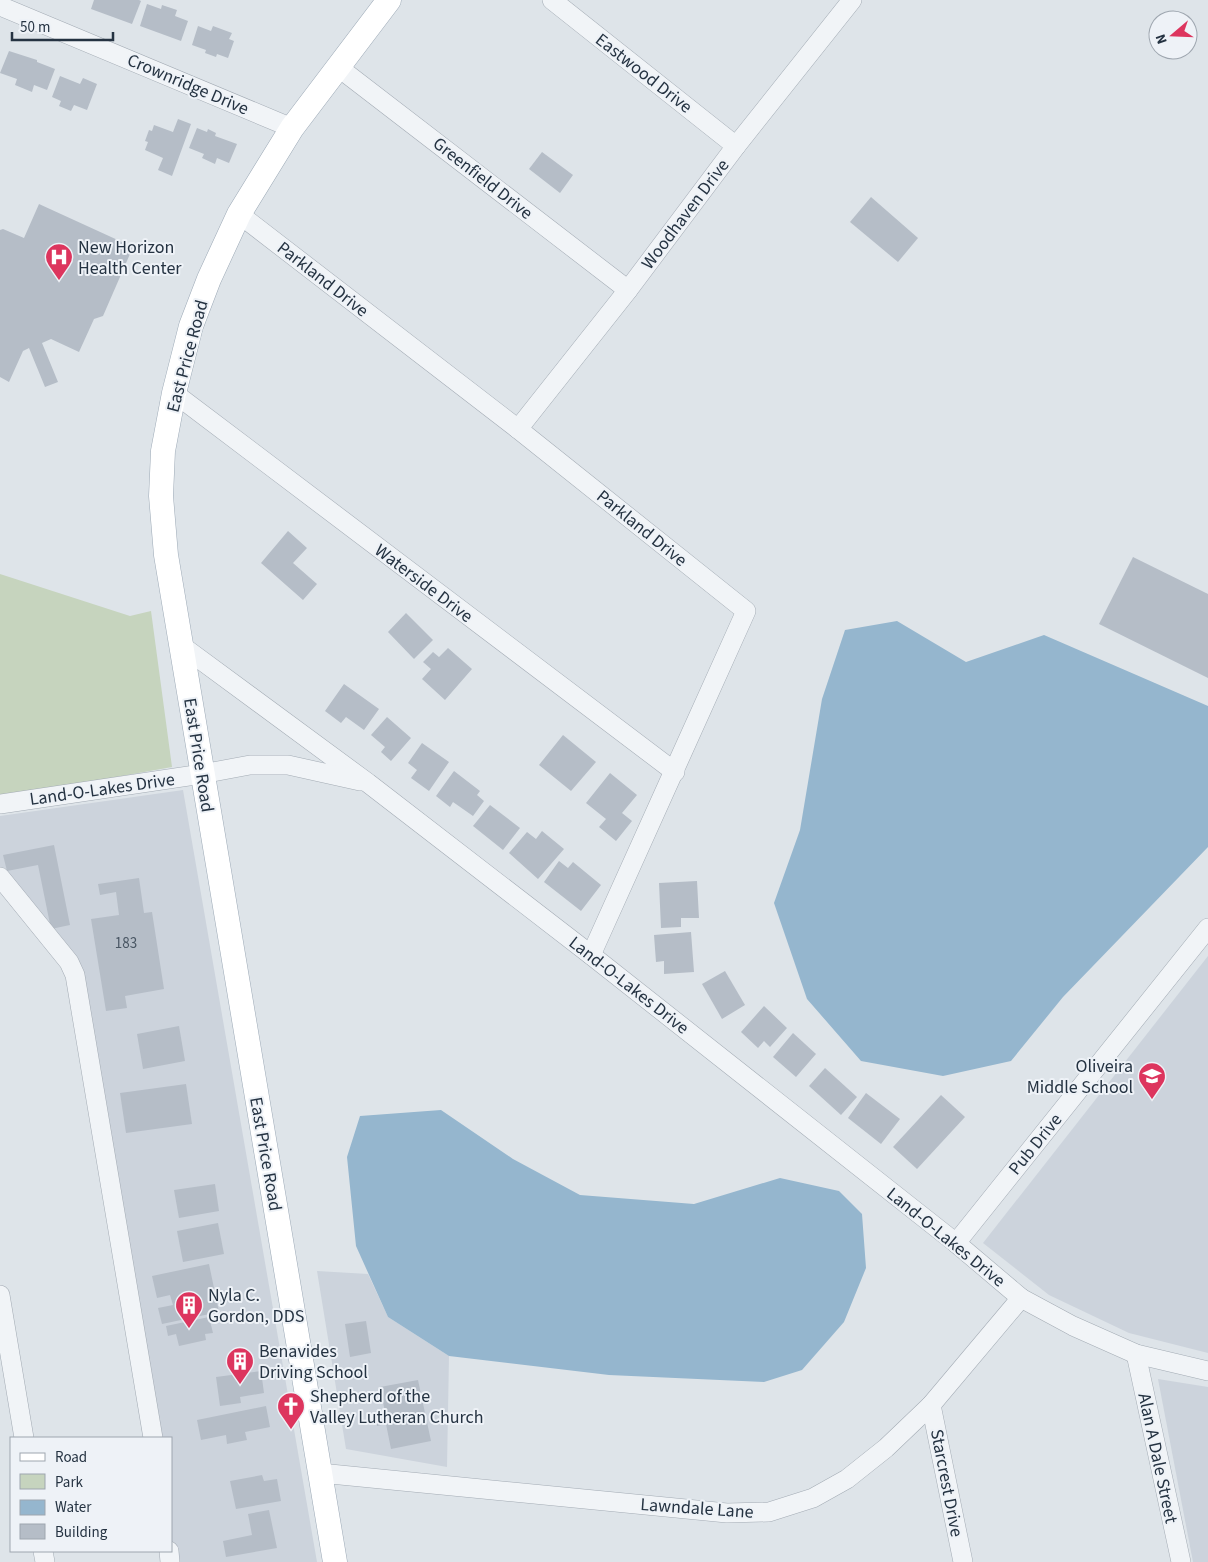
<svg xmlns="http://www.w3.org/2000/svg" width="1208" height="1562" viewBox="0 0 1208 1562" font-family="'Source Sans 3',sans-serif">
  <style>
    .built { fill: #ccd3dc }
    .green { fill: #c6d4be }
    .water { fill: #95b6ce }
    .building { fill: #b5bdc7 }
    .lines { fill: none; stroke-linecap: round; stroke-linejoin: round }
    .minor-casing { stroke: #a3abb4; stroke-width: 20 }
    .major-casing { stroke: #9ca9b6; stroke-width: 25 }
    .minor { stroke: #f1f4f7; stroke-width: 19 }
    .major { stroke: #fff; stroke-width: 24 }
    .labels { text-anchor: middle; stroke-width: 4; stroke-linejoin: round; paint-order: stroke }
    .number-label { font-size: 15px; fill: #495663 }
    .street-label { font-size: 18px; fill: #253342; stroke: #eef2f7 }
    .poi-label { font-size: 18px; fill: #253342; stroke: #eef2f7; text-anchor: start }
  </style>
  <rect width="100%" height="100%" fill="#dee4e9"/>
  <g class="built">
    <polygon points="183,790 317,1562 162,1562 171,1551 171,1438 143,1438 69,967 0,882 0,816"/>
    <polygon points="1208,956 1208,1353 1129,1333 1049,1295 983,1243"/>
    <polygon points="317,1271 368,1274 388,1317 449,1356 447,1467 346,1449"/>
    <polygon points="1158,1379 1208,1387 1208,1562 1193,1562"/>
  </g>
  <polygon class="green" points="0,574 130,616 151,611 172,767 0,798"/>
  <g class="water">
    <polygon points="897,621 966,662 1044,635 1208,706 1208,847 1063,997 1011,1061 943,1076 861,1061 807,999 774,903 800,830 822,699 845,630"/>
    <polygon points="441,1110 513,1159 580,1195 694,1204 780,1178 839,1191 862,1214 866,1268 844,1322 802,1370 764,1382 609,1375 449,1356 388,1317 356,1246 347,1157 360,1116"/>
  </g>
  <g class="building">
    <polygon points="94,0 139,0 141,1 132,24 91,9"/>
    <polygon points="147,4 161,9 162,5 177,10 175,16 188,21 181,41 140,26"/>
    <polygon points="198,26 211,31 213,26 232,33 229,39 234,41 228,58 217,54 216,57 205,53 206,50 192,45"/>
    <polygon points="9,51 37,60 37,62 55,69 47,90 34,85 32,92 15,85 17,79 0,73"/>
    <polygon points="60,76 80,84 83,78 97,84 87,110 74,105 71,111 59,106 61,101 52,97"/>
    <polygon points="178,119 191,124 172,176 158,170 163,158 145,150 148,142 145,141 149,130 152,131 154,125 173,132"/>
    <polygon points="197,128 207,132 208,129 216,133 215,136 237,144 229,163 217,158 215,164 202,158 204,154 189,148"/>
    <polygon points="542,152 573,175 560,193 529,169"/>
    <polygon points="871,197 918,238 898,262 850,222"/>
    <polygon points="39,204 133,247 103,316 94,319 79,352 51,339 42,343 58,382 45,387 29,348 23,351 9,382 0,377 0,230 3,229 24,238"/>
    <polygon points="288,531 307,548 293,563 317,584 303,600 261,563"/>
    <polygon points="1133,557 1208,594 1208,678 1099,624"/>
    <polygon points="406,613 433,640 414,659 388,632"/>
    <polygon points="448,648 472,669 445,700 422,679 431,669 423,662 433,652 439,657"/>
    <polygon points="344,684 379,709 364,730 346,717 341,723 325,711"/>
    <polygon points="387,717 411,738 391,761 381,752 385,747 371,735"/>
    <polygon points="563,735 596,762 571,791 539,765"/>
    <polygon points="422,743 449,762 429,791 411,778 417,770 408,763"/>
    <polygon points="454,771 480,791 477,795 484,801 473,816 453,802 450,807 436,796"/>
    <polygon points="610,773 637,795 622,813 632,821 616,841 599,827 606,819 586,803"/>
    <polygon points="490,805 520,828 503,850 473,826"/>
    <polygon points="542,831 564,849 538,879 509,853 527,832 536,839"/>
    <polygon points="54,845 70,925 51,929 38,865 7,871 3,855"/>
    <polygon points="559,861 568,868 573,862 601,885 581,911 544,882"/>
    <polygon points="139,878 144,913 152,912 164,989 125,996 127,1008 106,1011 91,919 119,915 116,892 100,895 98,884"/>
    <polygon points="697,881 699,918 681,918 681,927 661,928 659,883"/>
    <polygon points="691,932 694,972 664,974 664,961 656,962 654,935"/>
    <polygon points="725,971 745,1005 722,1019 702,984"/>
    <polygon points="764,1006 787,1028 770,1047 764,1041 758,1048 741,1032"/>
    <polygon points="179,1026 185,1061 143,1069 137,1034"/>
    <polygon points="793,1033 816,1054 796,1077 773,1057"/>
    <polygon points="825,1068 857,1097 841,1115 809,1086"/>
    <polygon points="186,1084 192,1124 126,1133 120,1093"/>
    <polygon points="866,1093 900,1119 881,1144 848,1118"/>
    <polygon points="941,1095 965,1117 917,1169 893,1147"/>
    <polygon points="215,1184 219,1211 179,1218 174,1190"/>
    <polygon points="218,1223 224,1254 183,1262 177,1231"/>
    <polygon points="209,1264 219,1312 162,1324 158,1308 173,1305 170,1295 157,1298 152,1276"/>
    <polygon points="209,1317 213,1333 205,1334 206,1340 179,1346 176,1334 168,1336 166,1326"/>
    <polygon points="366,1321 371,1353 350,1357 345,1324"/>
    <polygon points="261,1371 264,1393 240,1397 241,1403 220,1406 216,1377"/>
    <polygon points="418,1380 431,1441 391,1449 386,1424 377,1426 375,1414 385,1412 380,1387"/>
    <polygon points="266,1406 270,1427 245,1432 247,1440 227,1444 226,1435 201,1440 197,1420"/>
    <polygon points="262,1475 264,1481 277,1479 281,1501 236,1509 230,1481"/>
    <polygon points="269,1510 277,1548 226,1557 223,1541 252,1535 248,1514"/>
  </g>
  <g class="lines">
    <g class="minor-casing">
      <g id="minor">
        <polyline points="552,0 736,146"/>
        <polyline points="0,6 292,128"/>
        <polyline points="338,67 628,290"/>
        <polyline points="239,214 518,429 746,611 591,955"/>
        <polyline points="174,393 675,772"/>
        <polyline points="518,429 628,290 736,146 852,0"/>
        <polyline points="182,646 368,783 591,955 956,1243 1021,1298 1073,1326 1136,1354 1208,1371"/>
        <polyline points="0,804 202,774 250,765 288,765 360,781"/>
        <polyline points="0,877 69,962 75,975 153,1438"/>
        <polyline points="956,1243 1208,928"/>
        <polyline points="0,1295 24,1438"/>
        <polyline points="1136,1354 1181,1562"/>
        <polyline points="931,1405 963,1562"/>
        <polyline points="320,1473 727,1513 769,1512 813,1498 847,1479 886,1448 931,1405 1021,1298"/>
        <polyline points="43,1551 45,1562"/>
        <polyline points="169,1551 170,1562"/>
      </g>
    </g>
    <g class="major-casing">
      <polyline id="major" points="335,1562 166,555 161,496 163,451 174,393 191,326 209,279 239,214 292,128 389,0"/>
    </g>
    <use href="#minor" class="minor"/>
    <use href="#major" class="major"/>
  </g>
  <defs>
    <g id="hospital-pin" transform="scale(1.4375)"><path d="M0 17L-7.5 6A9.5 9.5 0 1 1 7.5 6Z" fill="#dd355e" stroke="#eef2f7"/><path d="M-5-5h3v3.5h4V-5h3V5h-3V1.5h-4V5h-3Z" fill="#fff"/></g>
    <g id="school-pin" transform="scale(1.4375)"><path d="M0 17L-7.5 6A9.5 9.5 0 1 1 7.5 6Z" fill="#dd355e" stroke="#eef2f7"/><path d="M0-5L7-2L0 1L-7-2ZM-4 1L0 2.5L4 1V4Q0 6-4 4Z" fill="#fff"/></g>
    <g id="building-pin" transform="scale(1.4375)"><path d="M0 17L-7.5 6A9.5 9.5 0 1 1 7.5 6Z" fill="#dd355e" stroke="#eef2f7"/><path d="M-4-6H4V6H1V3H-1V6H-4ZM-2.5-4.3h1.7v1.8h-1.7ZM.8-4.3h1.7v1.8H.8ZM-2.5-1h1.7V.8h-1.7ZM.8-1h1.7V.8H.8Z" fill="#fff"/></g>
    <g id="church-pin" transform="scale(1.4375)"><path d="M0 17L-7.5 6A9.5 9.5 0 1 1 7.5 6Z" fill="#dd355e" stroke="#eef2f7"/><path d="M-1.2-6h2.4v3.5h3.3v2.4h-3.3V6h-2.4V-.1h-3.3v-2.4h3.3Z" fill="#fff"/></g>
  </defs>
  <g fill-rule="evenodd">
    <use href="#hospital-pin" x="59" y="257"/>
    <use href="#school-pin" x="1152" y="1076"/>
    <use href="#building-pin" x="189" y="1305"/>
    <use href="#building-pin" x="240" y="1361"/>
    <use href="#church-pin" x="291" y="1406"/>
  </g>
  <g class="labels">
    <g class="number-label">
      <text x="126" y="948">183</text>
    </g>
    <g class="street-label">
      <text transform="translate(644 73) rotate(38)" y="6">Eastwood Drive</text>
      <text transform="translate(188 84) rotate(23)" y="6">Crownridge Drive</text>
      <text transform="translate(483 178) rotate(38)" y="6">Greenfield Drive</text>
      <text transform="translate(685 214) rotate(-53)" y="6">Woodhaven Drive</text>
      <text transform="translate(323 279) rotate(38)" y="6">Parkland Drive</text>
      <text transform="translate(187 356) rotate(-75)" y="6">East Price Road</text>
      <text transform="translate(642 528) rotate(39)" y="6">Parkland Drive</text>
      <text transform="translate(424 583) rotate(37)" y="6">Waterside Drive</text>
      <text transform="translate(199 755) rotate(81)" y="6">East Price Road</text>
      <text transform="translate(102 789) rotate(-8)" y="6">Land-O-Lakes Drive</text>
      <text transform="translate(629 985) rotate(38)" y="6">Land-O-Lakes Drive</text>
      <text transform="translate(1035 1144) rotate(-51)" y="6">Pub Drive</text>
      <text transform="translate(266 1154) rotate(80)" y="6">East Price Road</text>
      <text transform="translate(946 1237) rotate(39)" y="6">Land-O-Lakes Drive</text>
      <text transform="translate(1158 1458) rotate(78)" y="6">Alan A Dale Street</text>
      <text transform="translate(947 1483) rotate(79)" y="6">Starcrest Drive</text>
      <text transform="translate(697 1508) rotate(4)" y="6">Lawndale Lane</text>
    </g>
    <g class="poi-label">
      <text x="78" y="253">New Horizon<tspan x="78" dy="21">Health Center</tspan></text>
      <text x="1133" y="1072" text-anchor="end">Oliveira<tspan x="1133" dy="21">Middle School</tspan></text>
      <text x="208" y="1301">Nyla C.<tspan x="208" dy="21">Gordon, DDS</tspan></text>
      <text x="259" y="1357">Benavides<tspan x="259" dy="21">Driving School</tspan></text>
      <text x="310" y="1402">Shepherd of the<tspan x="310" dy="21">Valley Lutheran Church</tspan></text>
    </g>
  </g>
  <rect x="10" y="1437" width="162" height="115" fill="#eef2f7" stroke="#9ea6af"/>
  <rect x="20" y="1453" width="25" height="8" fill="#ffffff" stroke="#9ea6af"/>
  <text x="55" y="1462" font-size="15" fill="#253342">Road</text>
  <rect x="20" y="1474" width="25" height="15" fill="#c6d4be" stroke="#9ea6af"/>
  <text x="55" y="1487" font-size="15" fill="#253342">Park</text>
  <rect x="20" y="1500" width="25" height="15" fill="#95b6ce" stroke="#9ea6af"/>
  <text x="55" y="1512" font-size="15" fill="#253342">Water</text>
  <rect x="20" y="1524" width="25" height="15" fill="#b5bdc7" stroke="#9ea6af"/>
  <text x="55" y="1537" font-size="15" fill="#253342">Building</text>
  <g transform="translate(1173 35) rotate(251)"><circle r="24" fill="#eef2f7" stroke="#9ea6af"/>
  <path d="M0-4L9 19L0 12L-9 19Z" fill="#dd355e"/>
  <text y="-8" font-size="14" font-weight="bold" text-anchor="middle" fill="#253342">N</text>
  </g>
  <path d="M12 32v8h101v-8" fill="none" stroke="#253342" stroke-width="2.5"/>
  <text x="20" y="32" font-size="15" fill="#253342" stroke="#eef2f7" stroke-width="4" paint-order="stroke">50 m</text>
</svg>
